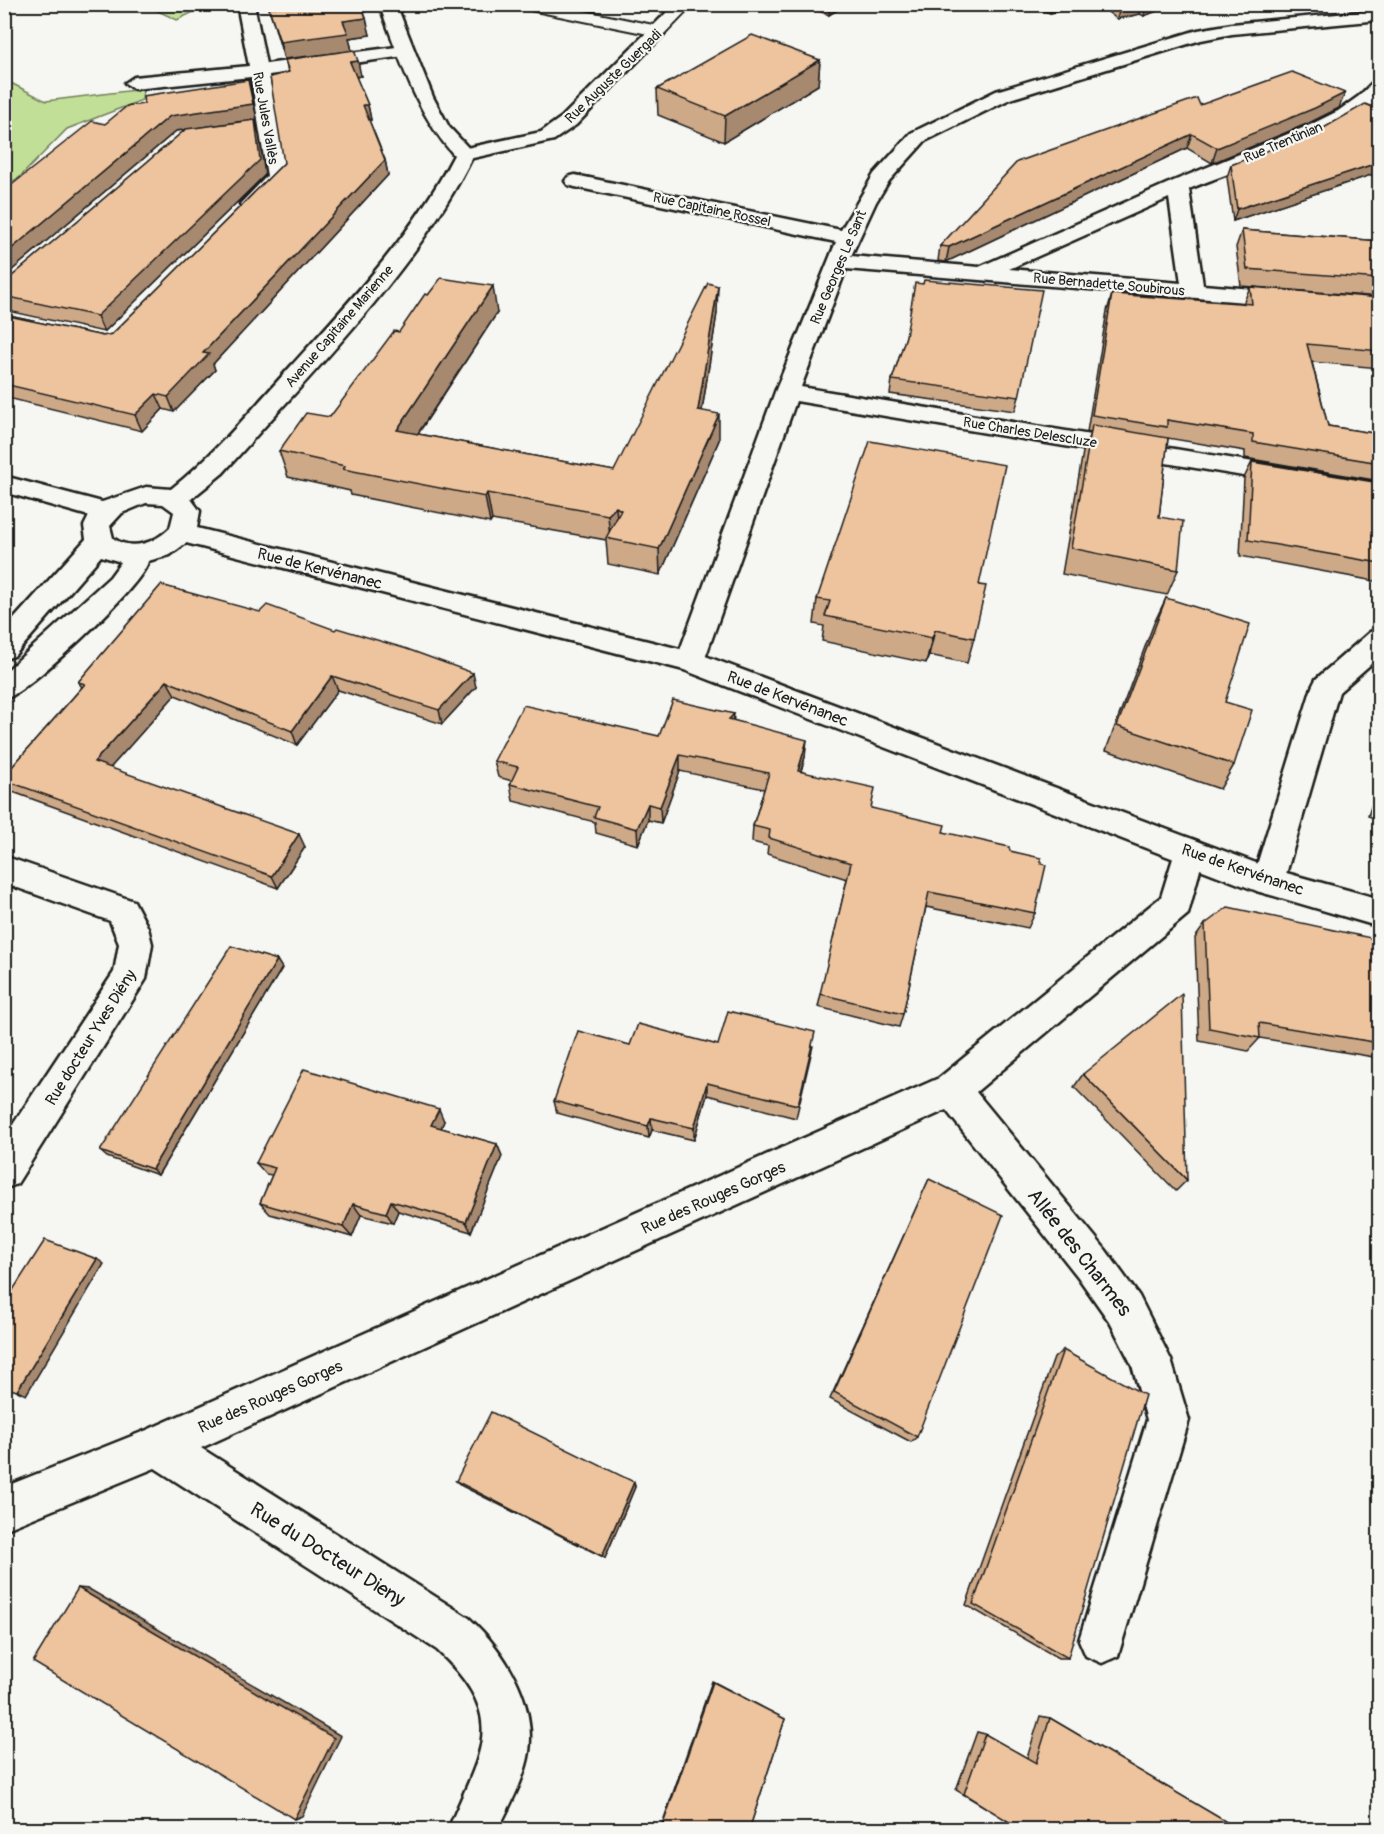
<svg xmlns="http://www.w3.org/2000/svg" width="1384" height="1834" viewBox="0 0 1384 1834" font-family="Pangolin,sans-serif">
  <style>
    .green { fill: #c2df97; stroke: #6f7e5a; stroke-width: 1.5 }
    .lines { fill: none; stroke-linecap: round; stroke-linejoin: round }
    .lane-casing { stroke: #1c1c1c; stroke-width: 4 }
    .street-casing { stroke: #1c1c1c; stroke-width: 5 }
    .secondary-casing { stroke: #1c1c1c; stroke-width: 5 }
    .lane { fill: #f6f6f2; fill-rule: evenodd }
    .street { fill: #f6f6f2; fill-rule: evenodd }
    .secondary { fill: #f6f6f2; fill-rule: evenodd }
    .wall { fill: #cda988; stroke: #1c1c1c; stroke-width: 1.5 }
    .shaded-wall { fill: #a7896f; stroke: #1c1c1c; stroke-width: 1.5 }
    .building { fill: #eec49e; stroke: #1c1c1c; stroke-width: 1.5 }
    .labels { text-anchor: middle; stroke-width: 4.5; stroke-linejoin: round; paint-order: stroke }
    .far-street-label { font-size: 14px; fill: #1c1c1c; stroke: #f6f6f2 }
    .street-label { font-size: 16px; fill: #1c1c1c; stroke: #f6f6f2 }
    .near-street-label { font-size: 20px; fill: #1c1c1c; stroke: #f6f6f2 }
  </style>
  <rect width="100%" height="100%" fill="#f6f6f2"/>
  <filter id="ink" filterUnits="userSpaceOnUse"><feTurbulence type="fractalNoise" baseFrequency=".0167" numOctaves="2"/><feDisplacementMap in="SourceGraphic" scale="12" xChannelSelector="R" yChannelSelector="G"/><feConvolveMatrix kernelMatrix="1 2 1 2 8 2 1 2 1" color-interpolation-filters="sRGB"/></filter>
  <g filter="url(#ink)">
    <g class="green">
      <polygon points="145,5 208,5 177,20"/>
      <polygon points="5,80 46,101 143,89 142,100 67,129 19,178 5,185"/>
    </g>
    <g class="lines">
      <g class="lane-casing">
        <polygon id="lane" points="518,4 550,4 658,26 666,31 658,36 525,9"/>
      </g>
      <g class="street-casing">
        <g id="street">
          <path d="M 237,4 L 254,4 L 266,64 L 404,46 L 413,51 L 404,56 L 269,75 L 287,177 C 278,191 260,213 243,208 L 240,204 L 267,176 L 251,77 L 134,89 L 125,83 L 134,77 L 249,66 Z"/>
          <polygon points="675,4 693,4 576,125 554,140 464,160 457,158 454,154 457,150 541,132 562,117"/>
          <path d="M 1380,10 L 1380,20 L 1232,34 L 1201,40 L 1010,99 L 925,141 L 889,181 L 876,202 L 851,256 L 979,267 L 1171,182 L 1310,125 L 1338,111 L 1359,96 L 1373,82 L 1380,81 L 1380,97 C 1339,140 1244,166 1189,189 L 1203,285 L 1380,299 L 1380,313 L 846,269 L 801,387 L 1380,483 L 1380,499 L 796,401 L 704,661 L 700,668 L 690,671 L 680,668 L 676,661 L 775,392 L 836,242 L 575,187 L 568,185 L 565,181 L 568,177 L 575,175 L 841,230 L 874,174 L 911,133 L 996,91 L 1198,30 L 1232,24 ZM 1169,198 L 1181,283 L 1009,269 Z"/>
          <polygon points="1380,629 1380,656 1339,692 1284,881 1279,891 1268,894 1257,891 1252,881 1312,687 1316,679 1370,632"/>
          <path d="M 1189,838 L 1200,842 L 1205,851 L 1188,914 L 976,1092 L 1105,1249 L 1139,1296 L 1171,1360 L 1189,1420 L 1118,1656 L 1102,1663 L 1086,1656 L 1079,1640 L 1147,1420 L 1132,1365 L 1111,1324 L 1078,1277 L 946,1110 L 201,1448 L 469,1618 C 505,1651 536,1701 529,1752 C 525,1779 509,1806 498,1830 L 448,1830 C 480,1751 511,1720 437,1650 L 155,1468 L 4,1530 L 4,1487 L 147,1430 L 939,1078 L 1161,897 L 1178,842 Z"/>
          <polygon points="4,856 134,901 148,928 152,944 146,979 17,1184 4,1189 4,1138 114,972 119,944 110,921 4,883"/>
        </g>
      </g>
      <g class="secondary-casing">
        <path id="secondary" d="M 379,4 L 396,4 L 433,97 L 449,127 L 474,154 C 416,272 309,375 223,473 L 191,499 L 200,511 L 197,528 L 700,654 L 1272,869 L 1380,899 L 1380,927 L 1257,891 L 684,670 L 186,543 L 170,555 L 148,561 C 145,584 28,692 4,700 L 4,673 L 110,577 L 121,562 L 101,556 L 14,656 L 4,659 L 4,630 L 86,539 L 84,526 L 89,516 L 4,492 L 4,476 L 102,502 L 146,487 L 171,489 C 216,453 253,408 292,365 C 352,299 413,234 454,155 C 415,112 400,58 379,4 ZM 146,503 L 163,504 L 174,512 L 170,528 C 156,542 132,552 113,538 L 110,526 L 122,513 Z"/>
      </g>
      <use href="#lane" class="lane"/>
      <use href="#street" class="street"/>
      <use href="#secondary" class="secondary"/>
    </g>
    <g class="wall">
      <polygon points="287,4 361,4 370,35 349,38 352,51 361,76 356,77 368,105 371,120 369,120 385,160 388,175 213,364 215,370 174,412 163,409 142,431 4,397 4,315 103,336 112,334 284,163 288,72 285,60 350,51 284,59 269,8 287,5"/>
      <polygon points="800,4 847,4 829,15"/>
      <polygon points="1023,4 1093,4 1050,13"/>
      <polygon points="1097,4 1175,4 1144,16 1140,14 1117,19"/>
      <polygon points="820,60 818,85 724,142 658,115 657,89"/>
      <polygon points="248,80 257,119 246,121 255,120 259,135 265,175 104,332 4,310 4,283 185,130 176,131 4,277 4,186 9,187 105,124 144,104"/>
      <polygon points="1200,105 1339,108 1309,123 1212,163 1187,148 946,262 938,261 940,246"/>
      <polygon points="1380,110 1380,172 1233,221 1227,177 1231,165"/>
      <polygon points="1242,230 1380,241 1380,297 1241,286 1236,247"/>
      <polygon points="923,284 1019,397 1015,411 890,394 892,380"/>
      <polygon points="1250,287 1380,298 1380,368 1312,362 1328,426 1373,433 1380,430 1380,481 1245,458 1245,451 1168,438 1159,517 1178,570 1167,595 1062,574 1083,452 1090,433 1087,432 1107,311 1112,294 1243,304"/>
      <polygon points="497,313 418,434 614,471 717,313 702,411 719,440 660,575 608,564 606,540 492,520 490,523 351,495 350,491 288,477 279,451 330,417 399,332"/>
      <polygon points="1252,462 1380,483 1380,582 1240,556 1244,478"/>
      <polygon points="161,585 476,687 442,724 338,690 297,745 175,695 110,768 305,847 278,888 13,792 4,782 4,776 82,687 78,682"/>
      <polygon points="979,585 974,638 967,663 929,655 926,663 822,641 824,626 814,624 817,599"/>
      <polygon points="1166,598 1225,702 1234,765 1220,789 1106,750 1154,623"/>
      <polygon points="734,721 805,757 801,771 871,808 943,832 1010,851 1035,913 1028,928 926,907 903,1014 899,1027 818,1007 847,879 767,854 768,846 752,842 753,826 764,789 680,771 661,823 648,820 638,845 596,833 595,822 513,801 510,784 512,781 498,777 494,761 659,736"/>
      <polygon points="1380,779 1380,820 1368,816"/>
      <polygon points="1205,924 1380,940 1380,1058 1260,1038 1248,1051 1199,1041 1195,938"/>
      <polygon points="282,968 158,1175 107,1157 100,1151"/>
      <polygon points="630,1045 718,1045 813,1046 796,1118 707,1095 694,1140 652,1130 649,1138 557,1113 554,1101"/>
      <polygon points="1083,1074 1187,1180 1176,1191 1074,1087"/>
      <polygon points="444,1121 441,1128 497,1144 502,1156 471,1232 398,1211 393,1223 361,1215 352,1237 270,1214 260,1203 272,1175 266,1174 256,1163"/>
      <polygon points="929,1179 917,1437 911,1442 830,1399"/>
      <polygon points="1063,1350 1068,1658 1058,1658 966,1605 1054,1358"/>
      <polygon points="456,1481 634,1482 635,1487 605,1558 462,1486"/>
      <polygon points="712,1681 785,1719 749,1830 660,1830"/>
      <polygon points="1040,1716 1050,1718 1240,1830 1004,1830 1007,1820 956,1790 977,1732 985,1734 1027,1758"/>
    </g>
    <g class="shaded-wall">
      <polygon points="830,4 847,4 829,15"/>
      <polygon points="1052,4 1093,4 1050,13"/>
      <polygon points="1121,4 1143,4 1140,14 1117,19"/>
      <polygon points="1147,4 1175,4 1144,16"/>
      <polygon points="366,18 370,35 349,38 352,51 284,59 280,42 343,21"/>
      <polygon points="820,60 818,85 724,142 725,116"/>
      <polygon points="358,61 361,76 353,77 350,62"/>
      <polygon points="248,80 257,119 176,131 4,277 4,255 170,116"/>
      <polygon points="1345,93 1339,108 1309,123 1212,163 1217,148"/>
      <polygon points="363,105 368,105 371,120 366,120"/>
      <polygon points="255,120 259,135 265,175 104,332 97,316"/>
      <polygon points="1192,134 1187,148 946,262 949,247"/>
      <polygon points="385,160 388,175 213,364 215,370 174,412 168,397 203,353"/>
      <polygon points="1380,162 1380,172 1233,221 1237,209"/>
      <polygon points="493,286 497,313 403,456 397,430"/>
      <polygon points="718,286 717,313 698,436 698,410"/>
      <polygon points="156,394 163,409 142,431 135,415"/>
      <polygon points="719,414 719,440 660,575 659,549"/>
      <polygon points="487,493 492,520 490,523 485,497"/>
      <polygon points="616,507 618,533 610,539 608,515"/>
      <polygon points="935,630 929,655 926,663 932,638"/>
      <polygon points="473,673 476,687 442,724 439,710"/>
      <polygon points="332,676 338,690 297,745 292,731"/>
      <polygon points="167,681 175,695 103,776 94,762"/>
      <polygon points="734,714 733,730 729,719"/>
      <polygon points="807,740 805,757 796,787 798,771"/>
      <polygon points="680,755 680,771 661,823 660,807"/>
      <polygon points="648,804 648,820 638,845 637,829"/>
      <polygon points="299,834 305,847 278,888 272,876"/>
      <polygon points="277,960 282,968 158,1175 152,1169"/>
      <polygon points="707,1083 707,1095 694,1140 694,1128"/>
      <polygon points="439,1109 444,1121 437,1137 431,1125"/>
      <polygon points="651,1118 652,1130 649,1138 648,1126"/>
      <polygon points="497,1144 502,1156 471,1232 466,1222"/>
      <polygon points="391,1201 398,1211 393,1223 386,1213"/>
      <polygon points="353,1204 361,1215 352,1237 343,1227"/>
      <polygon points="97,1259 104,1264 26,1395 17,1391"/>
      <polygon points="634,1482 635,1487 605,1558 602,1556"/>
      <polygon points="78,1588 89,1589 341,1736 302,1816 294,1819"/>
    </g>
    <g class="building">
      <polygon points="289,4 361,4 366,18 343,21 348,33 280,42 269,8"/>
      <polygon points="752,35 820,60 725,116 657,89"/>
      <polygon points="354,50 358,61 350,62 368,105 363,105 385,160 203,353 209,354 168,397 156,394 135,415 4,384 4,315 103,336 112,334 284,163 270,77 289,72 285,60"/>
      <polygon points="1292,72 1345,93 1315,108 1217,148 1192,134 949,247 940,246 1017,162 1197,98 1200,105"/>
      <polygon points="248,80 253,104 170,116 4,255 4,186 9,187 92,121 105,124 127,106 144,104 143,96"/>
      <polygon points="1365,104 1380,110 1380,162 1237,209 1231,165 1322,129"/>
      <polygon points="255,120 260,160 97,316 4,296 4,283 186,129"/>
      <polygon points="1242,230 1380,241 1380,279 1247,269"/>
      <polygon points="441,278 493,286 397,430 614,471 708,283 718,286 698,410 719,414 659,549 606,538 621,510 616,507 608,515 487,493 485,497 343,469 345,466 279,451 306,413 330,417 394,331 399,332 425,294 428,295"/>
      <polygon points="924,280 1042,290 1019,397 892,380 906,336 915,283 923,284"/>
      <polygon points="1250,287 1380,298 1380,351 1307,344 1328,426 1373,433 1380,430 1380,463 1253,442 1253,434 1167,420 1167,427 1092,415 1112,294 1252,304"/>
      <polygon points="1092,425 1168,438 1159,517 1183,521 1178,570 1071,548"/>
      <polygon points="870,441 1005,465 979,585 986,586 974,638 935,630 932,638 825,616 830,601 817,599"/>
      <polygon points="1252,462 1380,483 1380,563 1248,540"/>
      <polygon points="161,585 260,612 267,605 335,630 337,628 407,649 473,673 439,710 332,676 292,731 167,681 94,762 299,834 272,876 4,780 4,776 85,684 78,682"/>
      <polygon points="1166,598 1250,624 1225,702 1252,710 1234,765 1117,726"/>
      <polygon points="673,700 734,714 729,719 807,740 798,771 875,788 871,808 945,825 943,832 1009,847 1010,851 1041,858 1041,864 1046,865 1035,913 929,892 903,1014 820,994 851,863 769,838 770,830 753,826 769,773 680,755 660,807 648,804 637,829 594,817 598,807 510,784 518,767 494,761 523,705 659,736"/>
      <polygon points="1228,907 1380,940 1380,1043 1259,1023 1260,1038 1209,1028 1205,924"/>
      <polygon points="231,946 277,960 152,1169 100,1151"/>
      <polygon points="1182,994 1187,1180 1083,1074"/>
      <polygon points="728,1011 815,1032 798,1105 707,1083 694,1128 651,1118 648,1126 554,1101 578,1031 630,1045 638,1024 718,1045"/>
      <polygon points="304,1069 439,1109 431,1125 497,1144 466,1222 391,1201 386,1213 353,1204 343,1227 260,1203 275,1168 256,1163"/>
      <polygon points="929,1179 1003,1215 917,1437 834,1392"/>
      <polygon points="45,1240 97,1259 17,1391 4,1387 4,1304"/>
      <polygon points="1063,1350 1145,1395 1068,1658 973,1604"/>
      <polygon points="491,1412 634,1482 602,1556 456,1481"/>
      <polygon points="78,1588 334,1738 294,1819 33,1662"/>
      <polygon points="713,1682 785,1719 749,1830 661,1830"/>
      <polygon points="1050,1718 1240,1830 1015,1830 1016,1826 964,1794 985,1734 1036,1763"/>
    </g>
  </g>
  <g class="labels">
    <g class="far-street-label">
      <text transform="translate(613 76) rotate(-44)" y="5">Rue Auguste Guergadi</text>
      <text transform="translate(266 118) rotate(80)" y="5">Rue Jules Vallès</text>
      <text transform="translate(1283 142) rotate(-23)" y="5">Rue Trentinian</text>
      <text transform="translate(712 209) rotate(12)" y="5">Rue Capitaine Rossel</text>
      <text transform="translate(838 267) rotate(-67)" y="5">Rue Georges Le Sant</text>
      <text transform="translate(1109 284) rotate(5)" y="5">Rue Bernadette Soubirous</text>
      <text transform="translate(339 326) rotate(-49)" y="5">Avenue Capitaine Marienne</text>
      <text transform="translate(1030 432) rotate(9)" y="5">Rue Charles Delescluze</text>
    </g>
    <g class="street-label">
      <text transform="translate(320 568) rotate(14)" y="6">Rue de Kervénanec</text>
      <text transform="translate(788 698) rotate(21)" y="6">Rue de Kervénanec</text>
      <text transform="translate(1243 869) rotate(19)" y="6">Rue de Kervénanec</text>
      <text transform="translate(90 1037) rotate(-58)" y="6">Rue docteur Yves Diény</text>
      <text transform="translate(713 1197) rotate(-24)" y="6">Rue des Rouges Gorges</text>
      <text transform="translate(270 1396) rotate(-24)" y="6">Rue des Rouges Gorges</text>
    </g>
    <g class="near-street-label">
      <text transform="translate(1080 1252) rotate(52)" y="7">Allée des Charmes</text>
      <text transform="translate(328 1554) rotate(32)" y="7">Rue du Docteur Dieny</text>
    </g>
  </g>
  <rect width="1384" height="1834" fill="none" stroke="#f6f6f2" stroke-width="24"/>
  <rect x="12" y="12" width="1360" height="1810" fill="none" stroke="#1c1c1c" stroke-width="2" filter="url(#ink)"/>
</svg>
